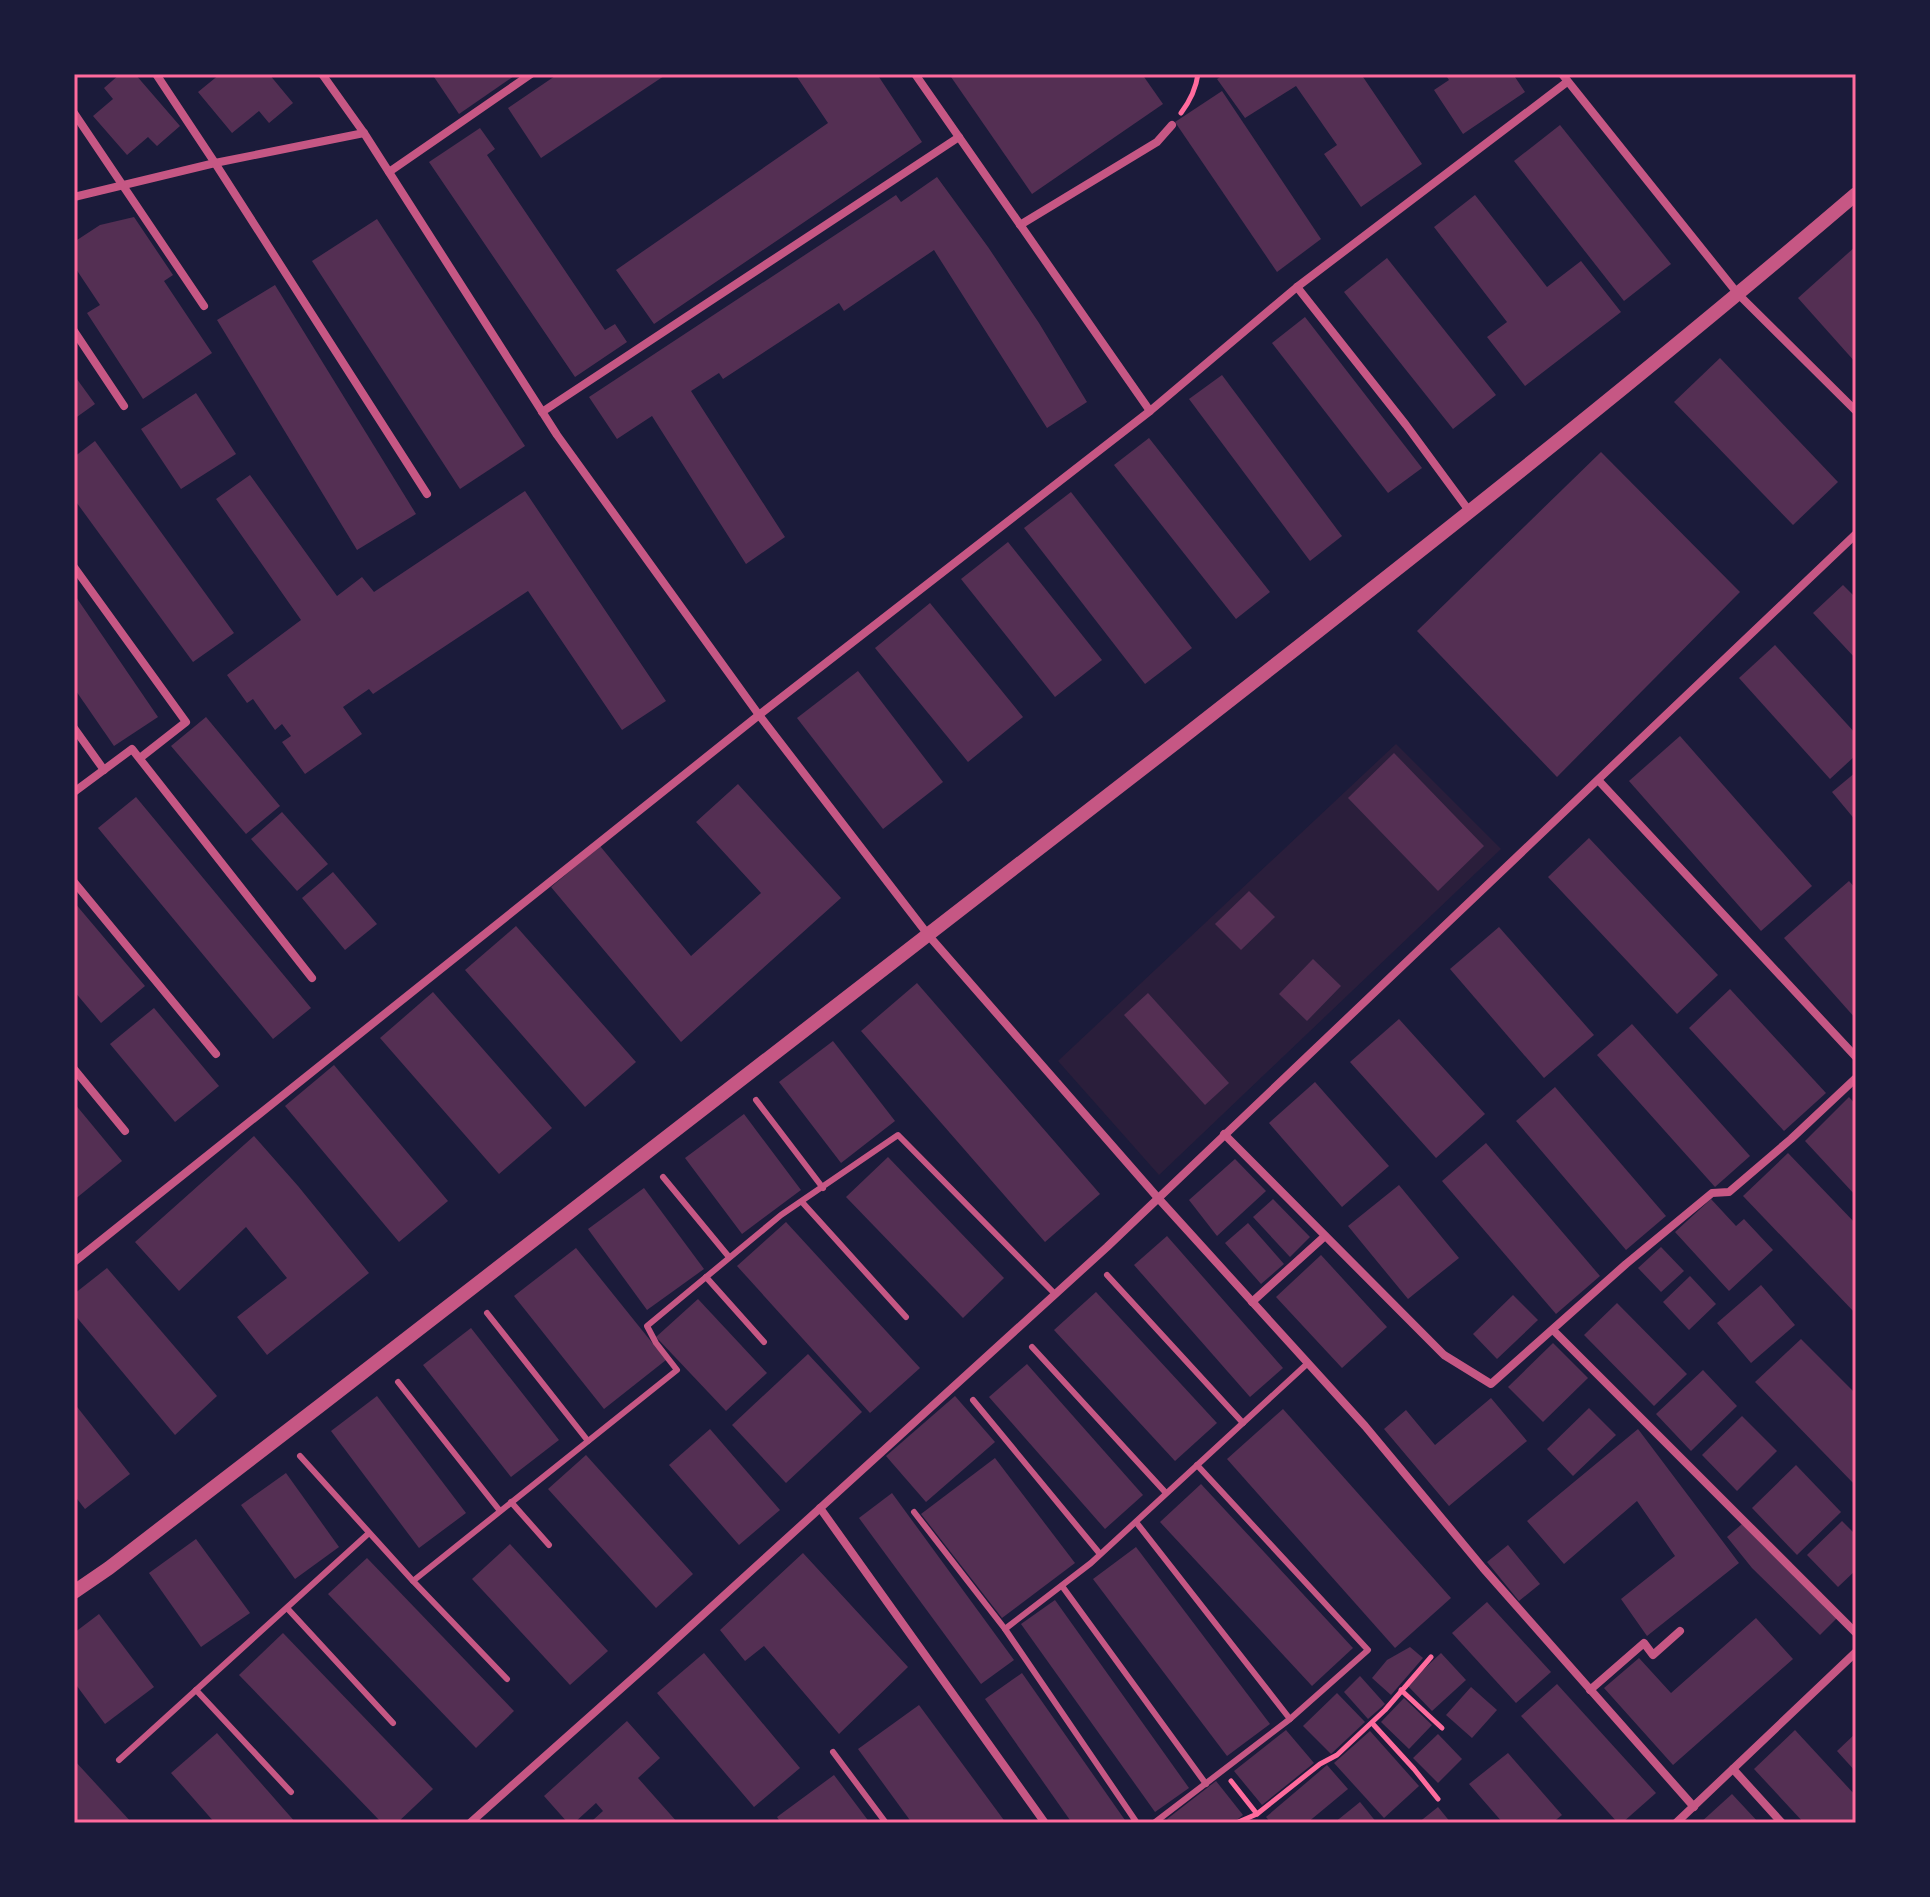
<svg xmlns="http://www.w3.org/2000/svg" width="1930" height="1897" viewBox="0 0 1930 1897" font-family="'Asap Condensed',sans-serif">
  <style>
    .green { fill: #2a1e3b }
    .building { fill: #542f53 }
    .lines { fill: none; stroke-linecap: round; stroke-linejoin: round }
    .path { stroke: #ff6b9d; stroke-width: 5 }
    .service { stroke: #c65784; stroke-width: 6 }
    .minor { stroke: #c65784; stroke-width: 8 }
    .tertiary { stroke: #c65784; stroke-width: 14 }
    .neatline { fill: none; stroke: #ff6b9d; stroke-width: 3 }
  </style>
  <rect width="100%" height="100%" fill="#1b1b3a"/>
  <polygon class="green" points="1396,744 1501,849 1159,1175 1058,1061"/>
  <g class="building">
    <polygon points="120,74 135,74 180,126 157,146 148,137 127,155 93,116 113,99 104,88"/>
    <polygon points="220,74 269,74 293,103 269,123 259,111 232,133 198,92"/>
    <polygon points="432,74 517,74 459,114"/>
    <polygon points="558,74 667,74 541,158 508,108"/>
    <polygon points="795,74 877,74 922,142 654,324 616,270 828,123"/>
    <polygon points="949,74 1142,74 1163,104 1032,194"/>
    <polygon points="1225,74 1361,74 1422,164 1361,207 1324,154 1337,145 1296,86 1245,118 1217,79"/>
    <polygon points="1445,74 1513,74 1525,92 1463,134 1434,90 1449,80"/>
    <polygon points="1222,91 1321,239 1277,272 1175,122"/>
    <polygon points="1560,125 1671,264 1624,301 1514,161"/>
    <polygon points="480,128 495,149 487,155 605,330 615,324 627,342 575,377 429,162"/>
    <polygon points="937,177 988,247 1039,323 1087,402 1047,428 934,250 844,311 839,303 723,379 719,373 691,391 785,537 746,564 652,416 617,439 589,397 896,195 901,202"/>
    <polygon points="1475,195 1547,287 1581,261 1621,312 1525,386 1487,337 1507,322 1434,227"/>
    <polygon points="134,217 173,275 164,281 212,353 143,399 87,313 100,305 74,266 74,242 100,225"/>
    <polygon points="377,219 525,446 460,489 312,261"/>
    <polygon points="1856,246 1856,363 1798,298"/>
    <polygon points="1387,258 1496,395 1453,429 1344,292"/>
    <polygon points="275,285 416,514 357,550 217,320"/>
    <polygon points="1305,317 1422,468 1388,493 1272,343"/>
    <polygon points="1720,358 1838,482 1793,525 1674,402"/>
    <polygon points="74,375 95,404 74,419"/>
    <polygon points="1222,375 1342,536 1310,561 1189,399"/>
    <polygon points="196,393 236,454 181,489 141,429"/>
    <polygon points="1149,438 1270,592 1236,619 1114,465"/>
    <polygon points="95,441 234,633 193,662 74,499 74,457"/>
    <polygon points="1601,452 1740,592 1557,777 1417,631"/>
    <polygon points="250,475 337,596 362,577 374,592 525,491 666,701 622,730 528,591 373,694 369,689 343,707 362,734 305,774 282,742 291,736 282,724 275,730 253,699 247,703 227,675 301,620 216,499"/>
    <polygon points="1071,492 1192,648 1145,684 1024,528"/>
    <polygon points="1008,542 1102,660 1055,697 961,579"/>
    <polygon points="1843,585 1856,598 1856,659 1813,613"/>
    <polygon points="74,594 158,717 114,746 74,688"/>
    <polygon points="930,603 1023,717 968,762 875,648"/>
    <polygon points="1775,645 1856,734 1856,755 1830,779 1739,678"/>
    <polygon points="858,671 943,782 883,829 797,718"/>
    <polygon points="206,717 280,806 246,834 171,746"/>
    <polygon points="1680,736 1812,886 1761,931 1629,781"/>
    <polygon points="1394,753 1484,846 1438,891 1348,798"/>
    <polygon points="1856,772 1856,821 1832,792"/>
    <polygon points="738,784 841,898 681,1042 551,887 600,846 691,956 761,893 696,822"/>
    <polygon points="136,797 311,1008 273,1039 98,828"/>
    <polygon points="282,812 328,864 297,891 251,839"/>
    <polygon points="1589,838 1718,975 1677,1014 1548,877"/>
    <polygon points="333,872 377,924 345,950 302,898"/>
    <polygon points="1849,881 1856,889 1856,1019 1784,938"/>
    <polygon points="1249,891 1275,917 1241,950 1215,924"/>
    <polygon points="74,902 145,986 101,1023 74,991"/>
    <polygon points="516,926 636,1062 585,1107 465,970"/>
    <polygon points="1499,927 1594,1035 1544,1078 1450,969"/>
    <polygon points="1313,959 1341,986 1307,1021 1279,994"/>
    <polygon points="917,983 1100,1194 1045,1242 861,1031"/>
    <polygon points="1730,989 1826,1093 1784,1131 1689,1028"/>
    <polygon points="433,992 552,1128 499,1174 380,1038"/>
    <polygon points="1148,993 1229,1083 1205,1105 1124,1015"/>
    <polygon points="154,1008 219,1086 175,1122 110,1044"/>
    <polygon points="1399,1019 1485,1114 1436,1158 1350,1062"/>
    <polygon points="1632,1024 1750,1156 1715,1187 1597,1055"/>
    <polygon points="833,1041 895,1121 841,1163 779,1082"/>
    <polygon points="334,1065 448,1201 399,1242 285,1106"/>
    <polygon points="1315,1082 1389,1166 1342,1207 1269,1123"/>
    <polygon points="1555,1087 1666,1216 1626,1250 1516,1121"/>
    <polygon points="1849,1097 1856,1105 1856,1196 1805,1141"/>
    <polygon points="74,1103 122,1161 74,1200"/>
    <polygon points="744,1114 801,1190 742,1234 685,1158"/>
    <polygon points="254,1136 298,1186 369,1273 267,1355 237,1317 287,1278 246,1227 179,1291 135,1242"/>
    <polygon points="1486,1143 1600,1276 1556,1314 1442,1181"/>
    <polygon points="1788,1153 1856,1224 1856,1314 1743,1196"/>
    <polygon points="888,1157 1004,1278 963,1318 846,1197"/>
    <polygon points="1235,1159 1266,1191 1217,1236 1189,1200"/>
    <polygon points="1399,1185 1459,1258 1408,1299 1348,1226"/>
    <polygon points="644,1188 704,1269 647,1310 588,1229"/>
    <polygon points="1273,1199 1310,1237 1290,1257 1253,1217"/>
    <polygon points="1711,1199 1736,1226 1744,1219 1773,1250 1729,1291 1675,1232"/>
    <polygon points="786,1222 920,1368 870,1413 737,1266"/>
    <polygon points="1248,1223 1284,1264 1261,1284 1225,1243"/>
    <polygon points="1167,1236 1283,1368 1250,1397 1134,1265"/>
    <polygon points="1661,1247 1684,1271 1661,1292 1638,1268"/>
    <polygon points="576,1248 666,1360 604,1409 514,1296"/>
    <polygon points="1321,1255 1387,1327 1342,1368 1276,1297"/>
    <polygon points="107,1268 217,1396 175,1435 74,1314 74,1294"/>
    <polygon points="1690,1276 1716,1304 1689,1330 1663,1302"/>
    <polygon points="1761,1285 1795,1325 1751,1363 1717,1323"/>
    <polygon points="1096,1292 1217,1423 1175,1461 1054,1330"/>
    <polygon points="1513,1295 1538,1320 1497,1359 1473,1334"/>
    <polygon points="698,1299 767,1373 726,1411 656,1337"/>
    <polygon points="1617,1303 1687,1374 1654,1406 1584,1335"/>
    <polygon points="471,1328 559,1440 511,1477 423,1365"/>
    <polygon points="1801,1339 1856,1394 1856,1486 1755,1382"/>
    <polygon points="1553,1343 1588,1378 1543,1422 1508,1387"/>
    <polygon points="808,1354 862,1412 786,1483 732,1425"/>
    <polygon points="1027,1364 1143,1495 1105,1529 989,1397"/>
    <polygon points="1703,1370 1737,1406 1691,1451 1656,1414"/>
    <polygon points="377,1396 466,1513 419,1548 331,1431"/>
    <polygon points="955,1396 995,1442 926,1502 886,1456"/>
    <polygon points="1491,1398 1527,1441 1449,1506 1384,1429 1406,1410 1435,1445"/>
    <polygon points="74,1403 130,1474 85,1509 74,1495"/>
    <polygon points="1589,1408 1616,1435 1573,1476 1547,1449"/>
    <polygon points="1283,1409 1451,1598 1395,1648 1227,1459"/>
    <polygon points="1742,1416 1777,1451 1737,1491 1702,1455"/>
    <polygon points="710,1429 780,1510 739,1545 669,1465"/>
    <polygon points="1638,1429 1739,1563 1647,1636 1621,1599 1675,1556 1637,1501 1564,1564 1527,1521"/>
    <polygon points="586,1455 693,1574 656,1608 548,1489"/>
    <polygon points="995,1458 1075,1563 1002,1618 921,1514"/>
    <polygon points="1796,1465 1841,1512 1797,1555 1752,1508"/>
    <polygon points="286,1473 339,1547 295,1579 241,1505"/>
    <polygon points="1201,1484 1353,1648 1312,1686 1160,1522"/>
    <polygon points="892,1493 1014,1660 981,1684 859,1518"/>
    <polygon points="1842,1521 1856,1535 1856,1570 1838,1587 1807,1555"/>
    <polygon points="1742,1524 1837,1618 1820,1635 1752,1568 1727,1537"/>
    <polygon points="196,1539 250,1613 201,1647 149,1573"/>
    <polygon points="510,1544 608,1651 570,1685 472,1579"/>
    <polygon points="1508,1545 1540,1584 1519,1601 1487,1562"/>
    <polygon points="1136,1547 1270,1724 1227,1756 1093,1579"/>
    <polygon points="803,1553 908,1667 839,1734 764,1646 745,1661 720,1630"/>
    <polygon points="367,1558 514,1711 476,1748 328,1594"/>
    <polygon points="1055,1600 1189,1788 1155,1812 1021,1624"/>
    <polygon points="1487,1602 1551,1672 1516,1703 1452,1633"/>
    <polygon points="99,1614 154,1687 105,1724 74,1682 74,1633"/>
    <polygon points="1756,1618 1793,1659 1673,1765 1604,1688 1639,1658 1671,1693"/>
    <polygon points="283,1633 433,1789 397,1823 382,1823 239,1675"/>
    <polygon points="1410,1647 1423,1658 1391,1695 1372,1678 1387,1660"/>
    <polygon points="704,1653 800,1768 754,1807 657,1693"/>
    <polygon points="1441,1653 1466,1680 1432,1711 1407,1685"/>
    <polygon points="1022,1673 1127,1823 1072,1823 985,1699"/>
    <polygon points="1360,1676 1385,1704 1368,1719 1344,1692"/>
    <polygon points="1557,1684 1656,1793 1622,1823 1618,1823 1521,1716"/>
    <polygon points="1471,1687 1497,1710 1472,1738 1446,1715"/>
    <polygon points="1337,1693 1365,1722 1331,1754 1303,1726"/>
    <polygon points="1404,1698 1432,1725 1409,1749 1381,1722"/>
    <polygon points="919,1705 1006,1823 912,1823 858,1749"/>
    <polygon points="627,1721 660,1758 638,1778 678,1823 595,1823 593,1820 603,1811 596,1803 574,1823 568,1823 544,1796"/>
    <polygon points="1286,1730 1314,1763 1262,1805 1234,1771"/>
    <polygon points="1795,1730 1856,1796 1856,1823 1804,1823 1754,1769"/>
    <polygon points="1370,1731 1419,1786 1384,1818 1334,1763"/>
    <polygon points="217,1733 296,1823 215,1823 171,1773"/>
    <polygon points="1856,1733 1856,1772 1837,1751"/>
    <polygon points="1438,1734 1462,1759 1438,1783 1413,1758"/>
    <polygon points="1508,1753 1562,1815 1552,1823 1503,1823 1469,1784"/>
    <polygon points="74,1760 132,1823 74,1823"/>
    <polygon points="1327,1765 1348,1789 1307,1823 1271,1823 1266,1817"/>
    <polygon points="834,1775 870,1823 781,1823 777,1817"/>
    <polygon points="1216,1781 1243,1815 1233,1823 1170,1823 1167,1819"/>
    <polygon points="1732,1794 1759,1823 1700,1823"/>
    <polygon points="1360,1802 1377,1823 1334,1823"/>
    <polygon points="1438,1807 1451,1823 1418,1823"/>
  </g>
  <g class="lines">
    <g class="path">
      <path d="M 1181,113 C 1190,101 1196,89 1198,74"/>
      <polyline points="1401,1690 1442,1728"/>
      <polyline points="1372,1723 1414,1769 1438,1799"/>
      <polyline points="1231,1781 1257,1814"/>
      <polyline points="1236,1823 1257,1814 1320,1764 1337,1755 1385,1710 1431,1657"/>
    </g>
    <g class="service">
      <polyline points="756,1100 823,1188"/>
      <polyline points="663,1177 729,1257"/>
      <polyline points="802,1202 906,1317"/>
      <polyline points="1107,1275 1243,1423"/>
      <polyline points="706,1277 764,1342"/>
      <polyline points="487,1313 588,1441"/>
      <polyline points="1032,1347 1166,1493"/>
      <polyline points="398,1382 500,1511"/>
      <polyline points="973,1400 1100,1554"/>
      <polyline points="300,1456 413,1581 507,1679"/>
      <polyline points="511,1502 549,1545"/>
      <polyline points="914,1512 1005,1629 1137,1823"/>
      <polyline points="1136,1522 1290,1719"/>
      <polyline points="413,1581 677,1370 656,1343 647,1326 781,1215 898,1135 1055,1294"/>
      <polyline points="1062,1586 1206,1784"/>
      <polyline points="287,1608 393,1723"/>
      <polyline points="1005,1629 1091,1563 1308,1363"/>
      <polyline points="196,1690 291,1792"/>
      <polyline points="833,1752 886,1823"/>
      <polyline points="119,1760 369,1533"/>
      <polyline points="1154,1823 1290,1719 1368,1650 1197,1465"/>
    </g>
    <g class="minor">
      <polyline points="156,74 215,163 427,494"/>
      <polyline points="322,74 364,133 557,435 759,715 929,936 1158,1198 1365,1426 1483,1568 1694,1807"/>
      <polyline points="915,74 1150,411"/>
      <polyline points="1562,74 1738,294 1856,411"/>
      <polyline points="74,113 204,306"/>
      <polyline points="389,172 531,74"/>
      <polyline points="74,197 215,163 364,133"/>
      <polyline points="1020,225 1157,142 1172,125"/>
      <polyline points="1297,287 1406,425 1470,512"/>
      <polyline points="74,331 124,406"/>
      <polyline points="542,412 959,137"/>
      <polyline points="74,567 186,722 140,758"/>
      <polyline points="74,728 104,770"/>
      <polyline points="1599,781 1856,1057"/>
      <polyline points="74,792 132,749 312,978"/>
      <polyline points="74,882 216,1054"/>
      <polyline points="74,1069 125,1131"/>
      <polyline points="1224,1134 1444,1355 1491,1384 1626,1264 1712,1193 1729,1192 1791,1139 1856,1078"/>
      <polyline points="74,1262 759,715 1150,411 1297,287 1567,82"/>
      <polyline points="1252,1302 1325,1236"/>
      <polyline points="1553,1330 1856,1633"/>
      <polyline points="820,1508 1045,1823"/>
      <polyline points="1590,1690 1644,1643 1653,1655 1680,1631"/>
      <polyline points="1733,1769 1782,1823"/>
      <polyline points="470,1823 651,1662 1107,1247 1856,534"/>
      <polyline points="1676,1823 1856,1652"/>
    </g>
    <path class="tertiary" d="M 74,1592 L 109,1568 C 466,1293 824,1019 1178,741 C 1407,562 1635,383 1856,194"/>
  </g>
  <rect width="1930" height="1897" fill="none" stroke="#1b1b3a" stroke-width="152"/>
  <rect x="76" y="76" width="1778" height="1745" class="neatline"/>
</svg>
